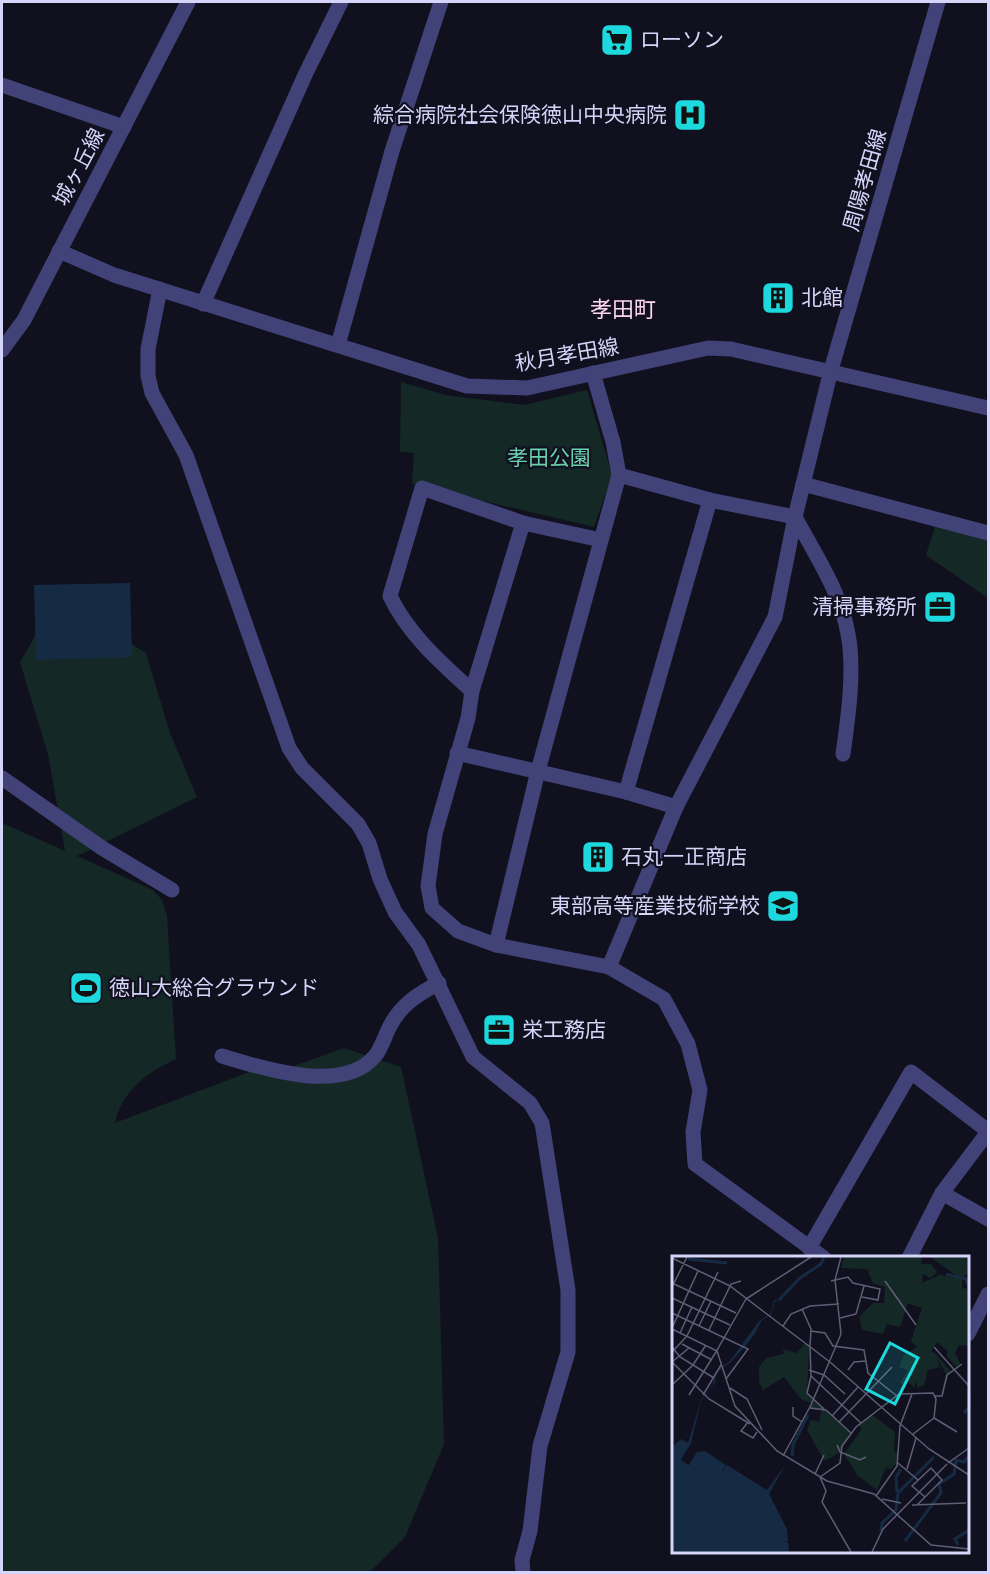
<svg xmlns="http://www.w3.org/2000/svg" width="990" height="1574" viewBox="0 0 990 1574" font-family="'Titillium Web','Noto Sans JP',sans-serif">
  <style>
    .green { fill: #142926 }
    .water { fill: #152b44 }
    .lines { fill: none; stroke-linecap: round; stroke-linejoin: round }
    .minor { stroke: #414378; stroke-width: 15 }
    .labels { text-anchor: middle; stroke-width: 4.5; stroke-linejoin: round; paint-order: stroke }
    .poi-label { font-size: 21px; fill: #d5d4f9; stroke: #11101f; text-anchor: start }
    .street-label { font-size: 21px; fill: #d5d4f9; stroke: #11101f }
    .park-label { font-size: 21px; fill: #6ad0ae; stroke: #11101f }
    .neighbourhood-label { font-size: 22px; fill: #fad6ef; stroke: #11101f }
    .inset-river { fill: none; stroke: #152b44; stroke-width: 3 }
    .inset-road { fill: none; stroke: #5f5e76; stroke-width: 1.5 }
    .view { fill: #1dd8dc; fill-opacity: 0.15; stroke: #1dd8dc; stroke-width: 3 }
    .inset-edge { fill: none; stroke: #d5d4f9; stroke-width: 3 }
  </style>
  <rect width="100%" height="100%" fill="#11101f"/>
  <g class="green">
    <polygon points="401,382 446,395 524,405 587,390 612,475 594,527 412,484 414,453 400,452"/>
    <polygon points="936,524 988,538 988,598 926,555"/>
    <path d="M 98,623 L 146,653 L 170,733 L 197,797 L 77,856 L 153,890 L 162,900 L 167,916 L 176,1059 C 148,1072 122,1090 115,1123 L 252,1071 L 286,1069 L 344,1048 L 401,1067 L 438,1238 L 444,1444 L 405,1537 L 370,1572 L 2,1572 L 2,823 L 65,851 L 48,754 L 20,662 L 42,624 Z"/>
  </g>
  <polygon class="water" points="130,583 132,657 36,660 34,585"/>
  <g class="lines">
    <g class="minor">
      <polyline points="2,85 124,127"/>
      <polyline points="59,251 114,275 467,386 527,388 708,348 731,349 988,408"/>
      <polyline points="160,289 148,349 148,376 152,393 186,455 289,748 302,768 358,824 369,843 380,879 395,912 419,945 473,1057 530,1103 542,1123 568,1290 568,1352 540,1446 530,1531 522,1560 523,1572"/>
      <polyline points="203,304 305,75 341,2"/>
      <polyline points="338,345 392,151 441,2"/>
      <polyline points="2,350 24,320 188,2"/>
      <polyline points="619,475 710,500 795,517"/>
      <polyline points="803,484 988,533"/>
      <path d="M 795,517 C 815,554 841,593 848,634 C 855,669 848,719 843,754"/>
      <polyline points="523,523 472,691 468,718 435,834 428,886 432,908 458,931 496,945 609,967 664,999 688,1044 700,1090 693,1132 695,1164 824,1258"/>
      <path d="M 472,691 C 441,663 408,634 390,596 L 422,488 L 523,523 L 601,540"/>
      <polyline points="457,753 626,792 676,807"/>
      <polyline points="2,778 102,848 172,890"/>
      <polyline points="626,792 710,500"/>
      <polyline points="496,945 538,771 619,475 613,442 593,373"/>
      <polyline points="609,967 676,807 775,617 795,517 831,370 938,2"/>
      <path d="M 222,1056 C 261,1068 343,1095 375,1056 C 381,1049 385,1036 389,1028 C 400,1005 418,994 439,983"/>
      <polyline points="942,1193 988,1219"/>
      <polyline points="809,1248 911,1072 988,1131"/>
      <polyline points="909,1258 942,1193 988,1132"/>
      <polyline points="968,1334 988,1294"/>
    </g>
  </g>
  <defs>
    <g id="supermarket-square" transform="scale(1.725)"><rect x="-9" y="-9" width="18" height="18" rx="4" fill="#1dd8dc" stroke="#11101f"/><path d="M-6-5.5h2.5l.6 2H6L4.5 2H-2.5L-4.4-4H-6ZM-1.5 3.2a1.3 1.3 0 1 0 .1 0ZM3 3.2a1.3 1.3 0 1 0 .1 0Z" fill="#111"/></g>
    <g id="hospital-square" transform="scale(1.725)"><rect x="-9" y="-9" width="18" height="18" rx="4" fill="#1dd8dc" stroke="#11101f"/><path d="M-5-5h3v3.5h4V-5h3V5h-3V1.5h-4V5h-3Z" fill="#111"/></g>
    <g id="building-square" transform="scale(1.725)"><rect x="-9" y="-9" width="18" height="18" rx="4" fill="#1dd8dc" stroke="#11101f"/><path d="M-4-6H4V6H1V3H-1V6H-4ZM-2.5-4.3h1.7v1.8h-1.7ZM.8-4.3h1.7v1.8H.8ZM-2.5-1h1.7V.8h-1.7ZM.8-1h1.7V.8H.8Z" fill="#111"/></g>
    <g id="office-square" transform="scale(1.725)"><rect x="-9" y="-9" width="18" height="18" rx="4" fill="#1dd8dc" stroke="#11101f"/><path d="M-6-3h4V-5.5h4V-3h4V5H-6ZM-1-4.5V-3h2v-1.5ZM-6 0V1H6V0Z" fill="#111"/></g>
    <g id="university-square" transform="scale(1.725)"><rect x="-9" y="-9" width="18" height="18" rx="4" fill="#1dd8dc" stroke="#11101f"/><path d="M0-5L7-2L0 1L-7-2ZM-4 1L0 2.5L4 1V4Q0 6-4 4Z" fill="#111"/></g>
    <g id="stadium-square" transform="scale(1.725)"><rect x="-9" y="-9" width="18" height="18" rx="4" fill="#1dd8dc" stroke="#11101f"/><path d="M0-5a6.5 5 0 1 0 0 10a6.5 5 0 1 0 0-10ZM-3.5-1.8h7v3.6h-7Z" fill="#111"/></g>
  </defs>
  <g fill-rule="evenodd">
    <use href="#supermarket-square" x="617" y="40"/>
    <use href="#hospital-square" x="690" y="115"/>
    <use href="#building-square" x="778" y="298"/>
    <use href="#office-square" x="940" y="607"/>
    <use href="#building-square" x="598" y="857"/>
    <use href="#university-square" x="783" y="906"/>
    <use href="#stadium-square" x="86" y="988"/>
    <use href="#office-square" x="499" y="1030"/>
  </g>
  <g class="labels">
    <g class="poi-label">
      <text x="640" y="47">ローソン</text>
      <text x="667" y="122" text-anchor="end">綜合病院社会保険徳山中央病院</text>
      <text x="801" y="305">北館</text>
      <text x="917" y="614" text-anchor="end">清掃事務所</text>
      <text x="621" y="864">石丸一正商店</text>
      <text x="760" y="913" text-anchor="end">東部高等産業技術学校</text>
      <text x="109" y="995">徳山大総合グラウンド</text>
      <text x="522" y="1037">栄工務店</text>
    </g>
    <g class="street-label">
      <text transform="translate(79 167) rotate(-62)" y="7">城ヶ丘線</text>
      <text transform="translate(865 180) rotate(-74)" y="7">周陽孝田線</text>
      <text transform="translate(567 355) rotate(-10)" y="7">秋月孝田線</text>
    </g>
    <g class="park-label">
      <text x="549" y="465">孝田公園</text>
    </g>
    <g class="neighbourhood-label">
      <text x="623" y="317">孝田町</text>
    </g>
  </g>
  <g transform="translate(672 1256)">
    <rect width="297" height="297" fill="#11101f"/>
    <path d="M 172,1 L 250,1 L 249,8 L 259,8 L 265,16 L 258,22 L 251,18 L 250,27 L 268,19 L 290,23 L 290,32 L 297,33 L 297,90 L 287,89 L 283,97 L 289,109 L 284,111 L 274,99 L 276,95 L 265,86 L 260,94 L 260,96 L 263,97 L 278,115 L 269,139 L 274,118 L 264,100 L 268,111 L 256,114 L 252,129 L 245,132 L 244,124 L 242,132 L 234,123 L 232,128 L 228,127 L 236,114 L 227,111 L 232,99 L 245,91 L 239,85 L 250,52 L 236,47 L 228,71 L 215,68 L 211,78 L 190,74 L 187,61 L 201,47 L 212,47 L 213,31 L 201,27 L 195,13 L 169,12 ZM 258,1 L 257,1 L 297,1 L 297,26 L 295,17 L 292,21 L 285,20 ZM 133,87 L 137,91 L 135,137 L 178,177 L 169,195 L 157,203 L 152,204 L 135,174 L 139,164 L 147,166 L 150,153 L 138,152 L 139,147 L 129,143 L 112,121 L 91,134 L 87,126 L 87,111 L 94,102 L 112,98 L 111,93 L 125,97 ZM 200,159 L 223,176 L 222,195 L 226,196 L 224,208 L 218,213 L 214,211 L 205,234 L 186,220 L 172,198 L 190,173 L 187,169 Z" fill="#142926"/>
    <path d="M 102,44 L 109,44 L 103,45 L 99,59 L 90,64 L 82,79 L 71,93 L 59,106 L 44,117 L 43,127 L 29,145 L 19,187 L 9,204 L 17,209 L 25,196 L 33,195 L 54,209 L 48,220 L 55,209 L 95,234 L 114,208 L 97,238 L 115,273 L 116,285 L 109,286 L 116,286 L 117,296 L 0,296 L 0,191 L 9,183 L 16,187 L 29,144 L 41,129 L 43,116 L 58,105 L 87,65 L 99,57 Z" fill="#152b44"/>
    <path class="inset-river" d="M 16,3 L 55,7M 274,18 L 294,23 L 297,32M 107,44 L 128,22 L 149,8 L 152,1M 292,157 L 297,151 L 297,138M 120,200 L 121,189 L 136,159M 225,236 L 224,221 L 229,213M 226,237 L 262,201M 209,275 L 210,267 L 224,254 L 226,237M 233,285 L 269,237 L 267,228 L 282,218 L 284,204 L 292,206 L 297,200M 286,289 L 283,283 L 297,274"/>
    <path class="inset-road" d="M 0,2 L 58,30 L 158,106 L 257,193 L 297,219M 159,25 L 176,21 L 181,27 L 208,33 L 206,44 L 190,41M 213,25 L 244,69M 0,27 L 64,57M 0,31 L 15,1M 0,42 L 58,69M 74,43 L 139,1M 130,53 L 139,73 L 138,90M 0,57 L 76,93 L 54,123M 168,62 L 184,58 L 192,30M 27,70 L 39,45M 111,70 L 119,58 L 138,50 L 167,48M 0,72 L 26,15M 0,73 L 45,95 L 63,150 L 105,195 L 155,225 L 202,238 L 259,289 L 297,293M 37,74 L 59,28 L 69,25M 139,75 L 153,77 L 161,90 L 192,94 L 196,117 L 225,140M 8,77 L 20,51M 15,80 L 46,16M 10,88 L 40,104M 0,91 L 8,101 L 42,122M 138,91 L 139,120 L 189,167M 262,91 L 297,130M 0,96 L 15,80M 44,96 L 74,43M 0,106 L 37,143 L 78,168M 0,106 L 17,92M 137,114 L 152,119 L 173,138M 176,114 L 182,106 L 194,105M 139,120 L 135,137 L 152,153M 0,129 L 21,109 L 34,89M 58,132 L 75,143 L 90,174M 17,139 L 44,96M 31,139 L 49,109M 263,140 L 270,140 L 275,119 L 290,108M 121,151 L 121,160 L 130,166M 138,152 L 154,154 L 179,177M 160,160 L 186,131M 262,162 L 285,176M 76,166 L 69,175 L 81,182 L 85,176M 167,166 L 220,111M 241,178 L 262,162M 167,193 L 165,189 L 168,196 L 188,204 L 194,201M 111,200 L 139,149 L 169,78 L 163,24 L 169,1M 226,207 L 246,224M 276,207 L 297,192M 235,213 L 244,182M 143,218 L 152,199M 148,221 L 168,207 L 170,190 L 184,171 L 227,138 L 261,137 L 264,143 L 262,162M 148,221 L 154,235 L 150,246 L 179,296M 204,240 L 225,210 L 228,170 L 240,138M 210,243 L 229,247M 240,249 L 294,247M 245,249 L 270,224 L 259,212 L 240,230 L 253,241M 200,296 L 211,273 L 275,208"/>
    <path class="view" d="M 218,87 L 246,102 L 223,148 L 194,133 Z"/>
    <rect width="297" height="297" class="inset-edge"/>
  </g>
  <rect width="990" height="1574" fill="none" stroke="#d5d4f9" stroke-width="6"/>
</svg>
